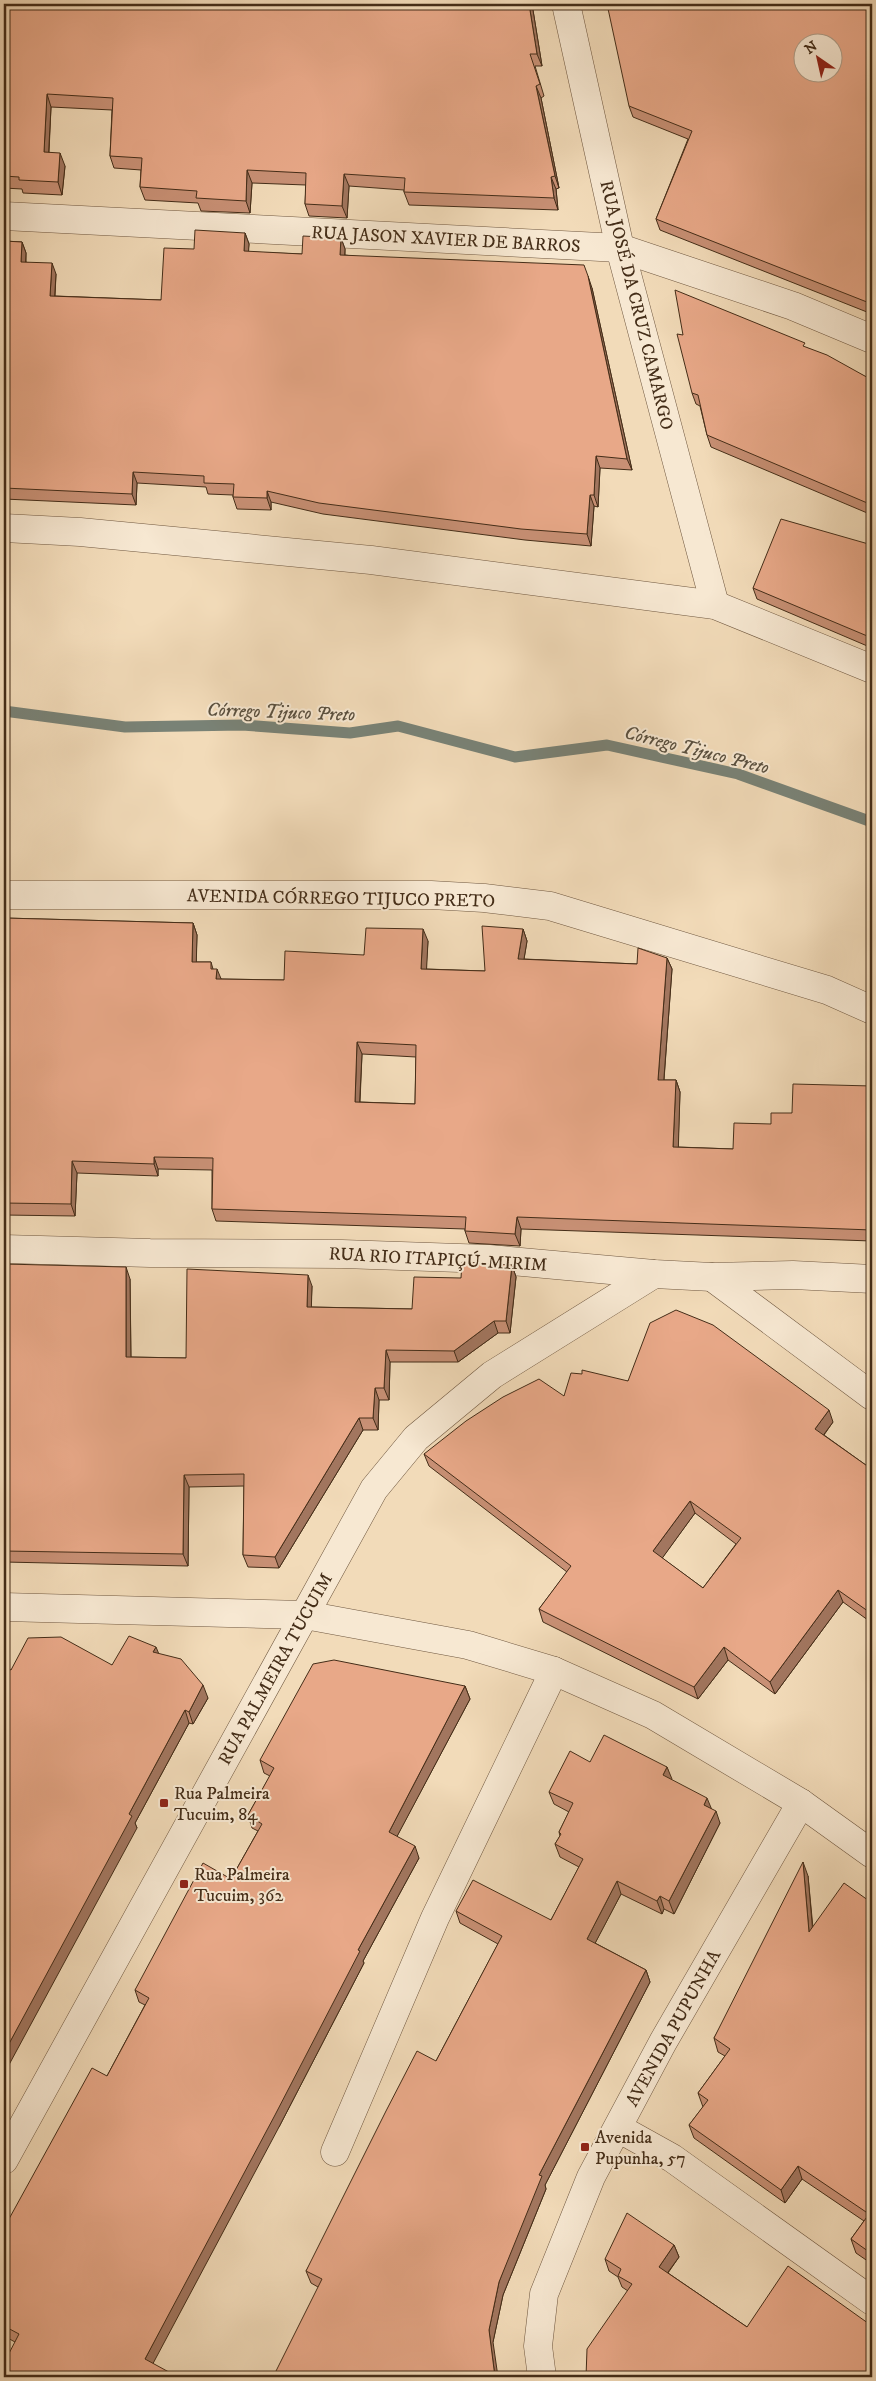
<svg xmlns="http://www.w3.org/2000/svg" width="876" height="2381" viewBox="0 0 876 2381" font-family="'IM FELL DW Pica',serif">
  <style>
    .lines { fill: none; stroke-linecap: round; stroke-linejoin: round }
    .stream { stroke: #798276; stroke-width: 11 }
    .minor-casing { stroke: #705840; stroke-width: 29 }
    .minor { stroke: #f7e8d2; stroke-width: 28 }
    .wall { fill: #c89075; stroke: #442d18; fill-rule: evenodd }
    .shaded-wall { fill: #a2765f; stroke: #442d18 }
    .building { fill: #e8a888; stroke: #442d18; fill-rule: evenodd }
    .poi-dot { fill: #8f2418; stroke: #f7e8d2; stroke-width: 2 }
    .labels { text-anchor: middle; stroke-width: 4; stroke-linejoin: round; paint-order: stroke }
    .street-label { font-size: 18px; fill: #442d18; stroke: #f7e8d2 }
    .poi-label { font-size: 18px; fill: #442d18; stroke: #f7e8d2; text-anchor: start }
    .water-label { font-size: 19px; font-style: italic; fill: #5a503f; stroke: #f7e8d2 }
  </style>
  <rect width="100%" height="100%" fill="#f2dbb9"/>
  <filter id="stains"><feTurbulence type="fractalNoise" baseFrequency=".004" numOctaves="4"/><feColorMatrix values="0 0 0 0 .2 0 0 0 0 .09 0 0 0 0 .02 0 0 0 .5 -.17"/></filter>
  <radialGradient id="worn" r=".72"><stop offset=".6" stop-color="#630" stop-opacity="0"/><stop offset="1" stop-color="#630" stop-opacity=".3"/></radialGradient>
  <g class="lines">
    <polyline class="stream" points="4,711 125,727 242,725 350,733 398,726 515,757 607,745 738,774 872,822"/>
    <g class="minor-casing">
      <g id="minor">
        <polyline points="566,4 620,248 715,605"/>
        <polyline points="4,216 620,248 793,306 872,339"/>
        <polyline points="4,528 80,532 371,560 715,605 872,669"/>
        <polyline points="4,895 431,895 484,898 550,906 827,990 872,1010"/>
        <polyline points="4,1249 150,1253 342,1254 489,1259 654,1274 712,1277 793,1275 872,1279"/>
        <polyline points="712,1277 872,1396"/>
        <polyline points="4,1607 305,1615 468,1645 554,1671 653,1715 801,1803 872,1854"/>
        <polyline points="618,2128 672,2158 872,2301"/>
        <polyline points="335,2152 435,1918 554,1671"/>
        <polyline points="4,2160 374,1489 416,1438 492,1375 654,1274"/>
        <polyline points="542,2377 538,2346 544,2294 591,2177 663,2042 801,1803"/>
      </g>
    </g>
    <use href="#minor" class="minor"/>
  </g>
  <g class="wall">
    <polygon points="4,4 532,4 542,66 535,66 544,96 541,98 559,188 556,189 558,210 409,205 404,192 404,190 349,186 347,218 309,216 305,204 306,185 252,183 250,213 201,211 198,203 145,200 140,187 141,170 114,168 110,156 112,110 51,107 49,152 65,166 62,195 23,193 22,189 4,188"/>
    <polygon points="872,4 872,314 660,230 656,219 688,139 633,117 629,106"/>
    <polygon points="245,233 249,244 248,252 302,254 341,238 345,249 345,255 592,288 632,470 600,468 598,507 594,506 591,546 525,540 323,514 271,502 271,510 237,509 233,497 233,495 208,494 206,487 137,483 136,505 4,499 4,241 22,242 26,253 26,262 56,274 55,296 161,300 194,249"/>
    <polygon points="807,348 872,380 872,515 711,447 707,435 700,406 696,404 692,393"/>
    <polygon points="872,545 872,648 757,599 753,588"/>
    <path d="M 4,918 L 193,923 L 197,935 L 196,962 L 211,962 L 213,969 L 221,979 L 284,980 L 364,955 L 428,941 L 426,969 L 485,971 L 523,929 L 527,941 L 524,959 L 637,964 L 667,958 L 672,969 L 664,1080 L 676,1080 L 680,1092 L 678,1147 L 733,1149 L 771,1124 L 792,1113 L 872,1086 L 872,1241 L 521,1229 L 520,1246 L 469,1243 L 465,1231 L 465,1229 L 216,1221 L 212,1209 L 212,1170 L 158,1169 L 158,1176 L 77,1173 L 75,1216 L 4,1215 ZM 362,1054 L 416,1057 L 415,1104 L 360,1102 Z"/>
    <polygon points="4,1264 130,1279 131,1357 186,1358 312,1286 311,1307 412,1309 461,1278 512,1265 516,1277 510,1333 498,1333 458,1362 390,1362 389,1400 379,1400 378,1430 363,1430 279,1568 248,1567 243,1555 244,1486 189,1487 188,1566 4,1562"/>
    <path d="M 628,1381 L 833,1422 L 824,1435 L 870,1468 L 872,1464 L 872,1623 L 843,1602 L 775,1694 L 728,1660 L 698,1699 L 543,1622 L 539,1609 L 567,1572 L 429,1466 L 424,1454 L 564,1396 ZM 695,1513 L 736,1544 L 703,1588 L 662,1558 Z"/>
    <polygon points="159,1654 208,1698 193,1724 189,1723 135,1823 137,1828 11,1670 112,1665"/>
    <polygon points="465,1686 470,1699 397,1836 419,1858 363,1961 364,1963 279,2127 15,2342 4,2336 4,2228 107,2076 145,2005 139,2002 135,1990 231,1879 258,1831 252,1828 248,1815 270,1776 264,1773 260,1760"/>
    <polygon points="590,1762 667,1767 671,1780 711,1808 720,1823 674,1914 664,1909 662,1914 621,1894 595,1943 646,1970 650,1982 545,2185 546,2189 503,2295 493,2342 318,2287 311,2283 306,2271 436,2061 498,1944 460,1923 456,1911 551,1920 579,1867 560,1857 555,1844 560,1836 559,1832 569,1812 554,1804 549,1792"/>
    <polygon points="808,1876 813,1928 872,1903 872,2264 856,2253 851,2239 864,2221 802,2179 785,2203 694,2138 689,2125 703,2107 698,2093 725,2056 718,2052 714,2038"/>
    <polygon points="674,2245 679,2257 668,2273 747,2327 872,2377 628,2291 622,2287 618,2277 609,2271 605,2259"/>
  </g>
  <g class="shaded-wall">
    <polygon points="529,4 532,4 542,66 537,54"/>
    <polygon points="536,86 541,98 559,188 555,176"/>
    <polygon points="47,94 51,107 48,164 44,152"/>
    <polygon points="60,153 65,166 62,195 58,182"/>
    <polygon points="247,170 252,183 250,213 246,201"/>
    <polygon points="344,174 349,186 347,218 342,206"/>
    <polygon points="551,177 556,189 558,210 554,198"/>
    <polygon points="245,233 249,244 248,263 244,251"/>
    <polygon points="341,238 345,249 344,266 340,255"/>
    <polygon points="22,242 26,253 25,273 21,262"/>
    <polygon points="52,263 56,274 54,307 50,296"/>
    <polygon points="588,276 592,288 632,470 627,459"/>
    <polygon points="596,456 600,468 598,507 594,495"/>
    <polygon points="133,472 137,483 136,505 132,494"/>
    <polygon points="267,491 271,502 271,510 267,498"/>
    <polygon points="590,495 594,506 591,546 587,534"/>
    <polygon points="193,923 197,935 196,974 192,962"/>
    <polygon points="423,929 428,941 426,980 421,969"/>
    <polygon points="523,929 527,941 522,971 518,959"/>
    <polygon points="667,958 672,969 663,1091 658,1080"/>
    <polygon points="217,969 222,981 216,979"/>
    <polygon points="357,1042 362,1054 359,1114 355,1102"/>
    <polygon points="676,1080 680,1092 678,1159 673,1147"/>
    <polygon points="154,1157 158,1169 158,1176 154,1164"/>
    <polygon points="72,1161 77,1173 75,1216 71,1204"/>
    <polygon points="517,1217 521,1229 520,1246 515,1234"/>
    <polygon points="512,1265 516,1277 510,1333 506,1321"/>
    <polygon points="126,1267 130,1279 131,1369 126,1357"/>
    <polygon points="308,1275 312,1286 311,1319 307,1307"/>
    <polygon points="494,1321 498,1333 458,1362 454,1351"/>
    <polygon points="386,1350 390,1362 389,1400 384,1388"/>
    <polygon points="375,1388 379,1400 378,1430 373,1418"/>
    <polygon points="829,1410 833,1422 819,1441 815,1429"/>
    <polygon points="359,1418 363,1430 279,1568 275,1557"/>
    <polygon points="184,1475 189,1487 188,1566 183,1554"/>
    <polygon points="690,1501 695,1513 658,1564 653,1551"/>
    <polygon points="838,1590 843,1602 775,1694 770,1682"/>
    <polygon points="156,1647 161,1659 153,1652"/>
    <polygon points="724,1647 728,1660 698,1699 694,1687"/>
    <polygon points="203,1685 208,1698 193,1724 189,1712"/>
    <polygon points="465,1686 470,1699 393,1844 389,1832"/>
    <polygon points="185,1710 189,1723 135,1823 137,1828 4,2074 4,2053 129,1814"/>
    <polygon points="667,1767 672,1779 667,1788 663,1775"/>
    <polygon points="707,1798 712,1810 704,1805"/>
    <polygon points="716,1811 720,1823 674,1914 669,1901"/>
    <polygon points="415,1846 419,1858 363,1961 364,1963 279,2127 149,2371 145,2359 358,1950"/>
    <polygon points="803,1862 808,1876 814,1946 809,1932"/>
    <polygon points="617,1881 621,1894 591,1951 587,1939"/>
    <polygon points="660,1896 664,1909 662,1914 657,1901"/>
    <polygon points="646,1970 650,1982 545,2185 546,2189 503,2295 493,2342 498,2377 495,2377 489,2330 499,2282 539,2175"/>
    <polygon points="798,2166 802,2179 785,2203 781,2190"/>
    <polygon points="674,2245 679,2257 663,2279 659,2267"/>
  </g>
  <g class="building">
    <polygon points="4,4 529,4 537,54 530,54 540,84 536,86 555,176 551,177 554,198 404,192 405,178 344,174 342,206 305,204 306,173 247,170 246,201 196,198 197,191 140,187 142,158 110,156 113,98 47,94 44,152 60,153 58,182 19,180 19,177 4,176"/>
    <path d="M 607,4 L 872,4 L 872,304 L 656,219 L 692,131 L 629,106 ZM 804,42 L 834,42 L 834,72 L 804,72 Z"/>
    <polygon points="195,230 245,233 244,251 302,254 303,236 341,238 340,255 584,265 588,276 627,459 596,456 594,495 590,495 587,534 521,529 319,503 267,491 267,498 233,497 234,484 204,483 204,476 133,472 132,494 4,488 4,241 22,242 21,262 52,263 50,296 161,300 164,248 194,249"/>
    <polygon points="675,290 805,343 803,346 827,355 872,380 872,505 707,435 698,395 692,393 677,334 683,335"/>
    <polygon points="781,519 872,545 872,638 753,588"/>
    <path d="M 4,918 L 193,923 L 192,962 L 211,962 L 211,969 L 217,969 L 216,979 L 284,980 L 285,951 L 364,955 L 366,928 L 423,929 L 421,969 L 485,971 L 482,926 L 523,929 L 518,959 L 637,964 L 638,948 L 667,958 L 658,1080 L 676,1080 L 673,1147 L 733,1149 L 734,1123 L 771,1124 L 771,1113 L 792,1113 L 793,1084 L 872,1086 L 872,1230 L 517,1217 L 515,1234 L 465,1231 L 466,1217 L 212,1209 L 213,1158 L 154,1157 L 154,1164 L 72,1161 L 71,1204 L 4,1203 ZM 357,1042 L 416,1045 L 415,1104 L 355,1102 Z"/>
    <polygon points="462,1262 512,1265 506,1321 494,1321 454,1351 386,1350 384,1388 375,1388 373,1418 359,1418 275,1557 243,1555 244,1474 184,1475 183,1554 4,1551 4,1264 126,1267 126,1357 186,1358 187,1269 308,1275 307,1307 412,1309 414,1277 461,1278"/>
    <path d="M 676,1310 L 713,1325 L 829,1410 L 815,1429 L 870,1468 L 872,1464 L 872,1614 L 838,1590 L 770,1682 L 724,1647 L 694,1687 L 539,1609 L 571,1566 L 424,1454 L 466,1421 L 503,1397 L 539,1379 L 564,1396 L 571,1373 L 582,1374 L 582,1370 L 628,1381 L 650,1323 ZM 690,1501 L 741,1538 L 703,1588 L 653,1551 Z"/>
    <polygon points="129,1636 156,1647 153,1652 181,1659 203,1685 189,1712 185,1710 129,1814 132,1816 4,2053 4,1667 11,1670 28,1638 61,1637 112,1665"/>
    <polygon points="334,1660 465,1686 389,1832 415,1846 358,1950 360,1951 275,2115 145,2359 178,2377 4,2377 4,2363 19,2334 4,2326 4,2228 92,2068 107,2076 149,1998 135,1990 203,1863 231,1879 262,1824 248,1815 274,1768 260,1760 313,1664"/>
    <polygon points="604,1735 667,1767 663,1775 707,1798 704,1805 716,1811 669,1901 660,1896 657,1901 617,1881 587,1939 646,1970 539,2175 542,2176 499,2282 489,2330 495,2377 273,2377 322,2279 306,2271 386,2111 417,2051 436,2061 502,1936 456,1911 473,1880 551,1920 583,1859 555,1844 561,1834 559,1832 573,1803 549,1792 570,1751 590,1762"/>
    <polygon points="803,1862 809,1932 844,1883 872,1903 872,2254 851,2239 869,2214 798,2166 781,2190 689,2125 708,2100 698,2093 730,2049 714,2038"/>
    <polygon points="627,2213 674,2245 659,2267 747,2327 788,2266 872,2326 872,2377 586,2377 587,2349 632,2284 618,2276 621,2269 605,2259"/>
  </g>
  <g class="poi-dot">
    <rect x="159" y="1798" width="10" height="10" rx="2.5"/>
    <rect x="179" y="1879" width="10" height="10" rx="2.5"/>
    <rect x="580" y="2142" width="10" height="10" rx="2.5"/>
  </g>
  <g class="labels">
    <g class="street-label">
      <text transform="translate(446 239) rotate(3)" y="6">RUA JASON XAVIER DE BARROS</text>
      <text transform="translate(637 305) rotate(76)" y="6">RUA JOSÉ DA CRUZ CAMARGO</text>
      <text transform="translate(341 898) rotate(1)" y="6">AVENIDA CÓRREGO TIJUCO PRETO</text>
      <text transform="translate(438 1259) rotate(3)" y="6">RUA RIO ITAPIÇÚ-MIRIM</text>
      <text transform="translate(275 1669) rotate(-61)" y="6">RUA PALMEIRA TUCUIM</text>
      <text transform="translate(673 2028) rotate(-61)" y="6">AVENIDA PUPUNHA</text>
    </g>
    <g class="poi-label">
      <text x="174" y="1799">Rua Palmeira<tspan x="174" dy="21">Tucuim, 84</tspan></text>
      <text x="194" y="1880">Rua Palmeira<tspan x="194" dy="21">Tucuim, 362</tspan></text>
      <text x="595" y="2143">Avenida<tspan x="595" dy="21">Pupunha, 57</tspan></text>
    </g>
    <g class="water-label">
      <text transform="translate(281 711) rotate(2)" y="7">Córrego Tijuco Preto</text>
      <text transform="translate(697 749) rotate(14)" y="7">Córrego Tijuco Preto</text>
    </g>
  </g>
  <rect width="876" height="2381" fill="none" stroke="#f2dbb9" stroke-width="20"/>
  <rect x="5" y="5" width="866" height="2371" fill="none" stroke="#442d18" stroke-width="2.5"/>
  <rect x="10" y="10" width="856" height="2361" fill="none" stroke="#442d18"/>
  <g transform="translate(818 58) rotate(326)"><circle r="24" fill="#f7e8d2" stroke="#af9d88"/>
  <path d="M0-4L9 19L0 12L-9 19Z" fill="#8f2418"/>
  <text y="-8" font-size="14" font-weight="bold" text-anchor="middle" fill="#442d18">N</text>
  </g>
  <rect width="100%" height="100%" filter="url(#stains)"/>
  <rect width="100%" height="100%" fill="url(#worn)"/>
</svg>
